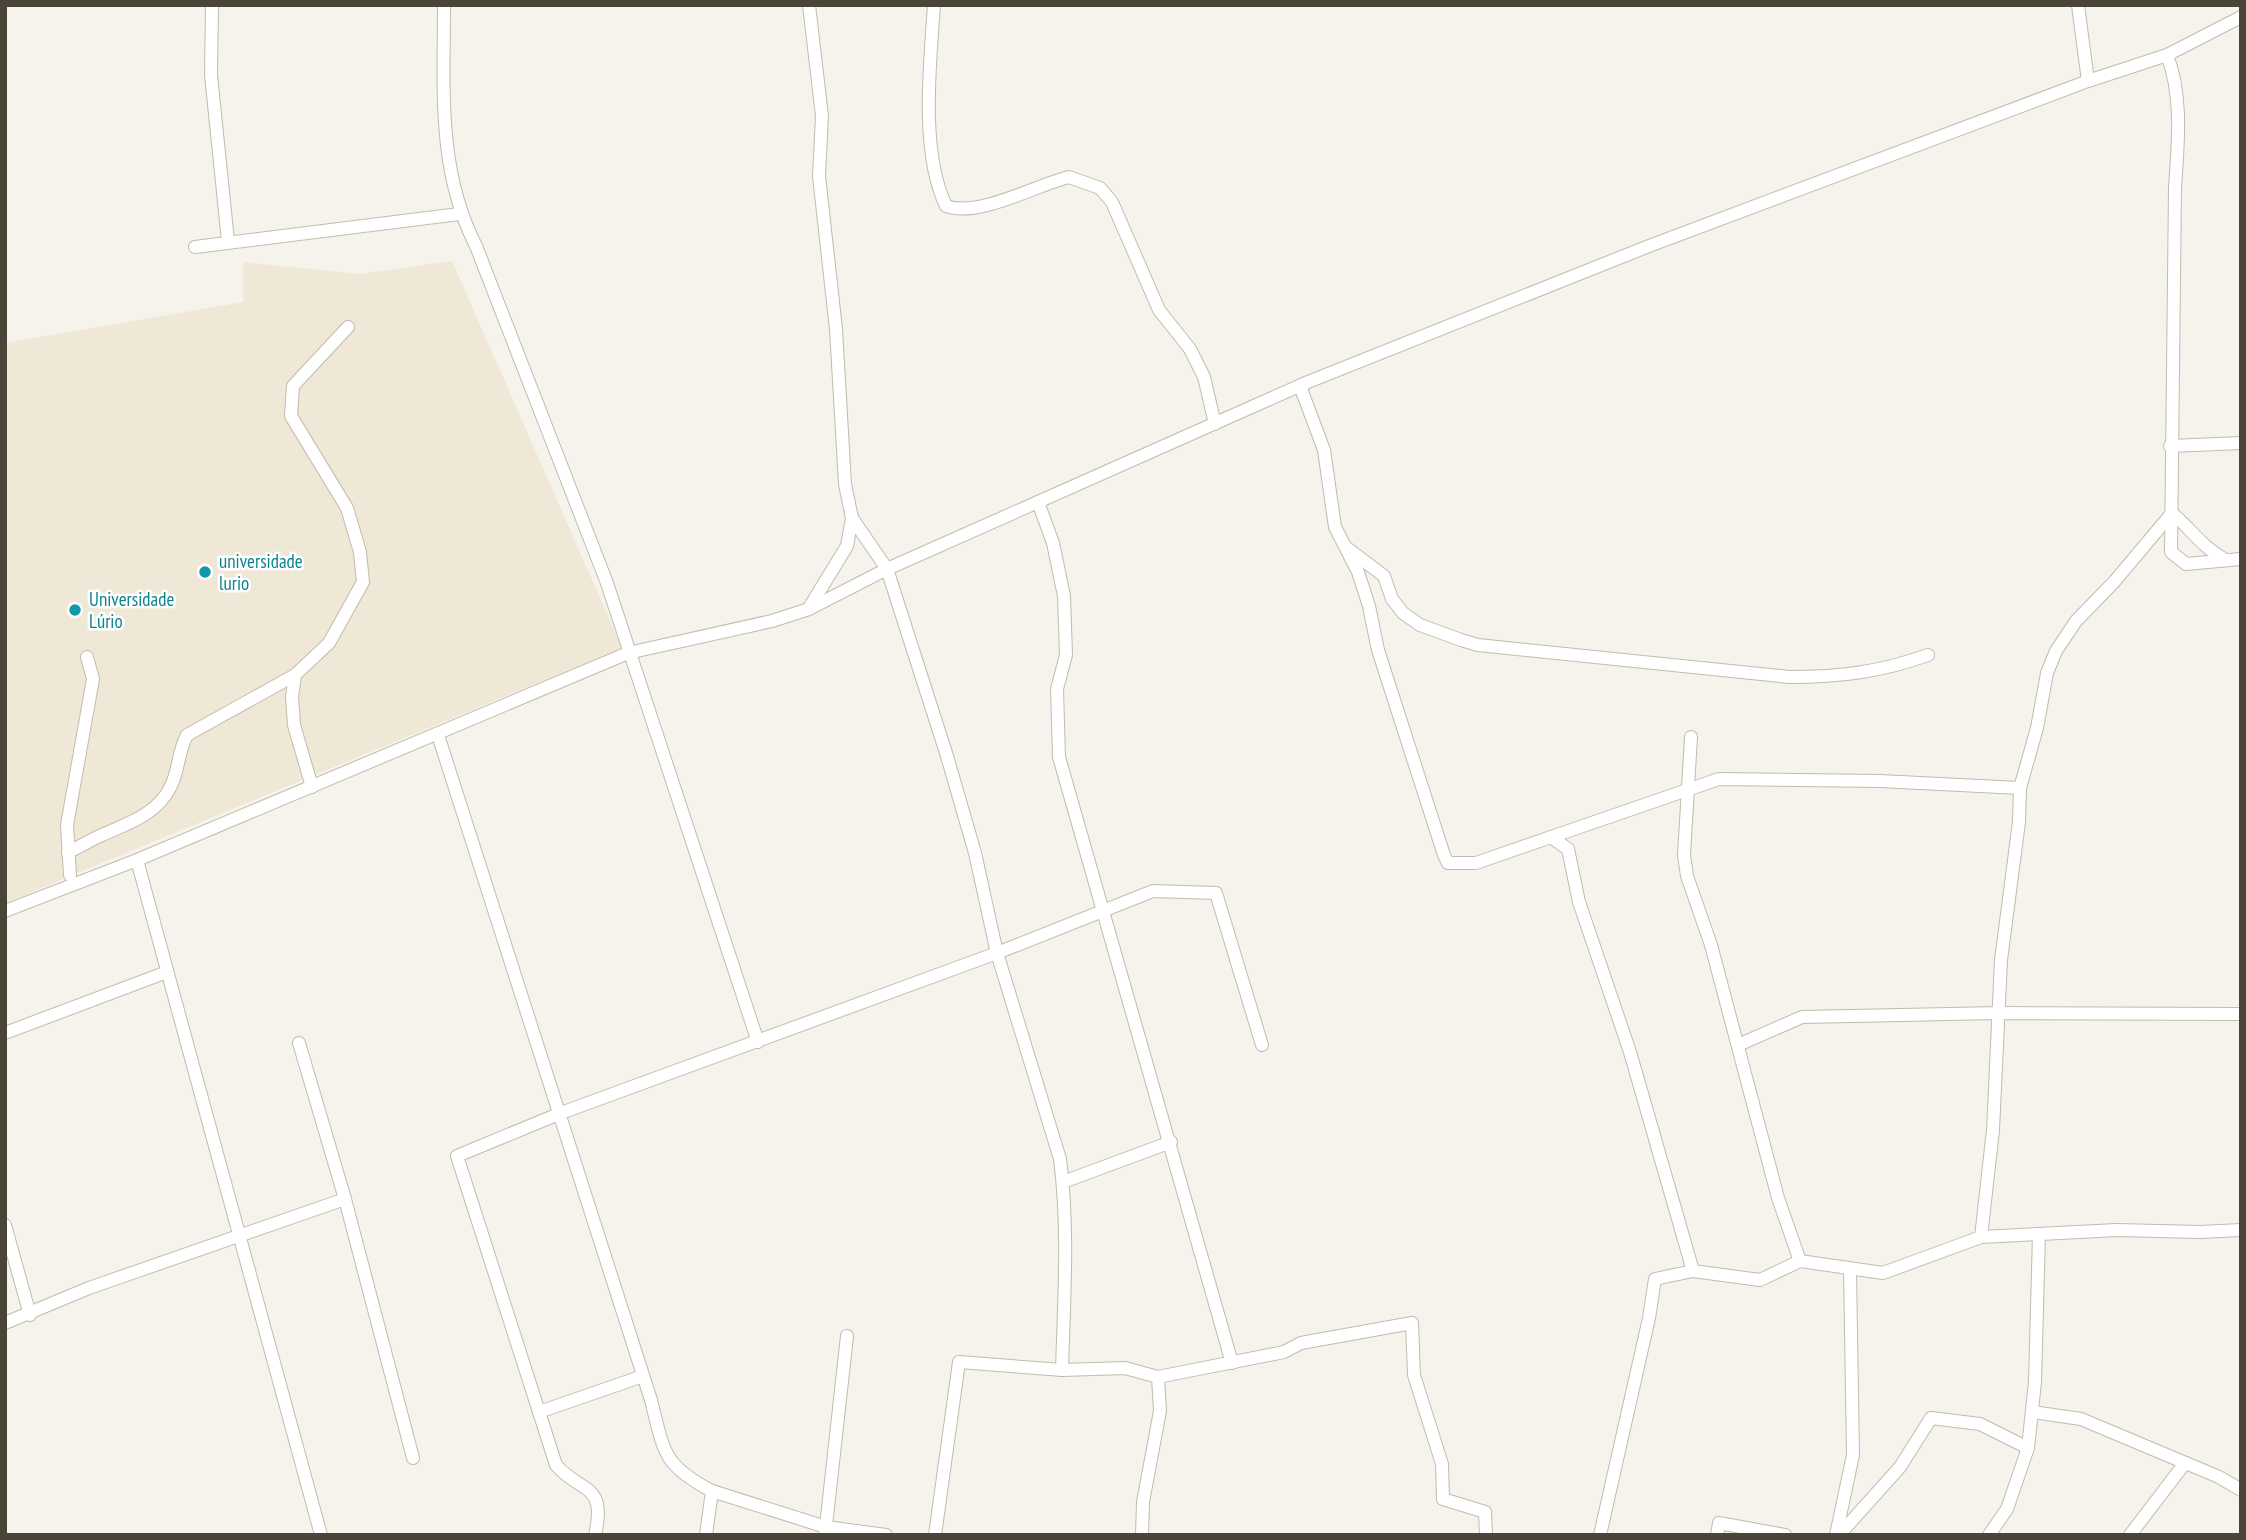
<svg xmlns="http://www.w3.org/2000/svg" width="2246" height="1540" viewBox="0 0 2246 1540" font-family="'PT Sans Narrow',sans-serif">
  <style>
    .education { fill: #efe8d6 }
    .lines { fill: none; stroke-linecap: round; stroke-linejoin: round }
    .minor-casing { stroke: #c2bbae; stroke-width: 14 }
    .minor { stroke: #fff; stroke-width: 12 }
    .culture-dot { fill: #0f9aa8; stroke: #fff; stroke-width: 2.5 }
    .labels { text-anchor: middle; stroke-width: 5; stroke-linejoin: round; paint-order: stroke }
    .culture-label { font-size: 19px; fill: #0d838f; stroke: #fff; text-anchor: start }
  </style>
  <rect width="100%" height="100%" fill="#f6f3ec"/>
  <polygon class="education" points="452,261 622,648 5,903 5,343 243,302 243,262 359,274"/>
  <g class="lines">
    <g class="minor-casing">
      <g id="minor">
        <polyline points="212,5 211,75 228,241"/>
        <path d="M 444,5 C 444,88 437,170 476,246 L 607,583 L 758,1042"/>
        <polyline points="809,5 822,116 819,176 836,329 845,484 852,518 847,546 809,608"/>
        <path d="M 934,5 C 930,64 920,152 946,206 C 978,218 1036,185 1069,177 L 1100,188 L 1112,202 L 1159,310 L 1190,349 L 1204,377 L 1215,424"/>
        <polyline points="2078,5 2088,81"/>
        <path d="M 2167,55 C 2183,96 2178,144 2175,188 L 2171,552 L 2186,564 L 2241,559"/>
        <polyline points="195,247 459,214"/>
        <polyline points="1300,386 1324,450 1335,527 1358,572 1369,606 1378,650 1444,855 1448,863 1476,863 1551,837 1568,849 1579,902 1630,1052 1693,1271"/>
        <polyline points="2170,446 2241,443"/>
        <polyline points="1038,502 1053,543 1064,596 1066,655 1057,689 1059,757 1232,1363"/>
        <path d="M 852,518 L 887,569 L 947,756 L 975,853 L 997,953 L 1060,1159 C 1069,1229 1064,1300 1062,1370"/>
        <path d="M 1347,548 L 1384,576 L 1392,599 L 1403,613 L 1420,625 L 1461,640 L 1478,645 L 1789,677 C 1841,677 1880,672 1928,655"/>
        <path d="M 438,735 L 651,1400 C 664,1451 662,1465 712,1491 L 706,1535"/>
        <polyline points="1691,737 1684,855 1687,876 1711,945 1778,1198 1800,1261"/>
        <polyline points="312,787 294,725 292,697 295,675 329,643 363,582 360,552 347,508 291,416 293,386 348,327"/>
        <polyline points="1551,837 1719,779 1880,781 2020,788"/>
        <path d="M 68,852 C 80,847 90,840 102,835 C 128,823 157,815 171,786 C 179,770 178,751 187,735 L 295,675"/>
        <polyline points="137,860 321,1535"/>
        <polyline points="70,875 67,825 93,679 87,657"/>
        <polyline points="5,911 137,860 628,653 772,621 809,609 887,569 1308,382 1649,246 2088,81 2167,55 2241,17"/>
        <polyline points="5,1033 167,972"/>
        <polyline points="299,1043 345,1199 413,1458"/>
        <polyline points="1738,1045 1802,1017 1999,1013 2241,1014"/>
        <polyline points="1063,1182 1171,1142"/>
        <polyline points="5,1225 30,1315"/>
        <path d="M 1981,1237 L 1993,1130 L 2001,960 L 2019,822 L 2020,788 L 2037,728 L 2047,673 L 2056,651 L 2076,621 L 2114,582 L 2172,513 C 2191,529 2201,546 2224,559"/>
        <polyline points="5,1323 89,1288 345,1199"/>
        <polyline points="539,1412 643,1376"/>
        <polyline points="2032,1412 2081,1419 2219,1477 2241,1490"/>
        <polyline points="712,1491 826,1527 886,1535"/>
        <path d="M 595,1535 C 607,1482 581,1494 556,1465 L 457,1156 L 561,1113 L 997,953 L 1153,891 L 1216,893 L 1262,1045"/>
        <polyline points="825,1535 847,1336"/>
        <polyline points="935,1535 959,1362 1062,1370 1125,1368 1158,1377 1284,1352 1301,1343 1412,1323 1414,1375 1442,1464 1443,1499 1485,1512 1486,1535"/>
        <polyline points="1142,1535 1143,1502 1160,1411 1158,1377"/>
        <polyline points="1600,1535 1649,1318 1655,1279 1693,1271 1760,1280 1800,1261 1883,1273 1981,1237 2117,1230 2200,1232 2241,1230"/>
        <polyline points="1717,1535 1719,1523 1785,1535"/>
        <polyline points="1836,1535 1853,1455 1850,1270"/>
        <polyline points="1839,1535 1900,1467 1931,1418 1980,1424 2028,1448"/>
        <polyline points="1989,1535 2007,1509 2028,1448 2035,1382 2039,1234"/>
        <polyline points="2130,1535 2185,1463"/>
      </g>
    </g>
    <use href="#minor" class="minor"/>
  </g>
  <g class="culture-dot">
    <circle cx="205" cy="572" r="7"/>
    <circle cx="75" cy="610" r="7"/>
  </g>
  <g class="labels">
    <g class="culture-label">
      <text x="219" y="568">universidade<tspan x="219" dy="22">lurio</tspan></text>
      <text x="89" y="606">Universidade<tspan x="89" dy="22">Lúrio</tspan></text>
    </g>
  </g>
  <rect width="2246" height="1540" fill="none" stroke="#4b4439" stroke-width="14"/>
</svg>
